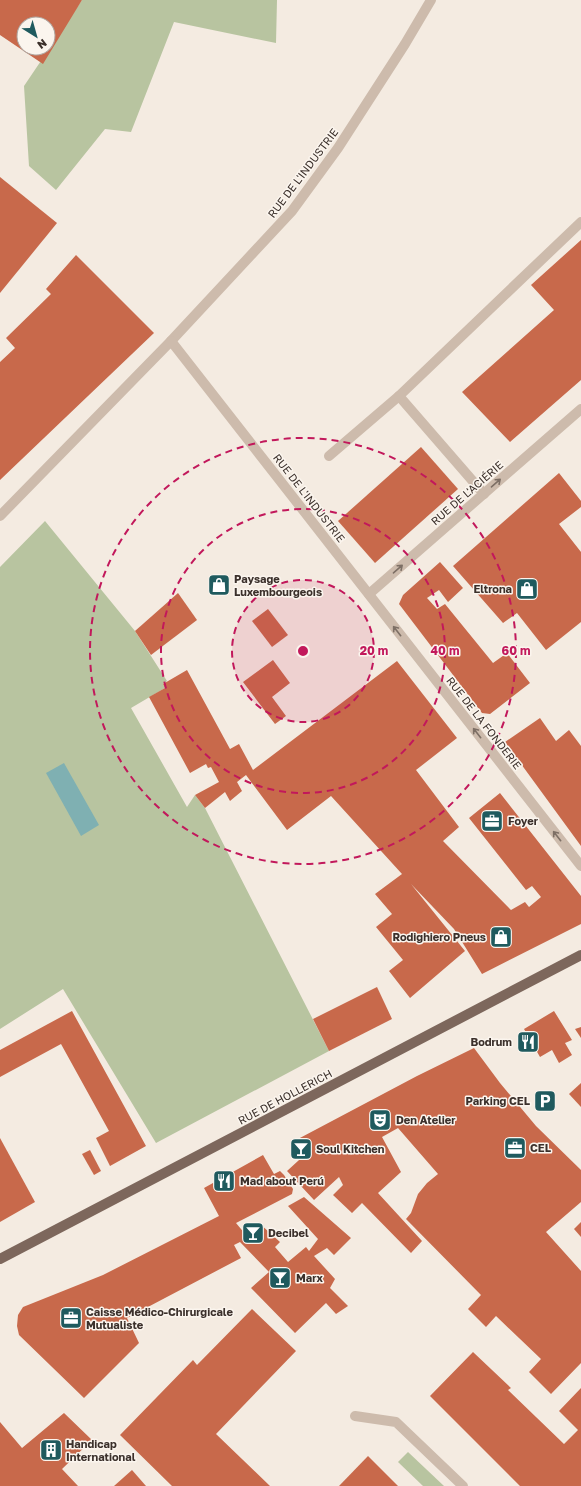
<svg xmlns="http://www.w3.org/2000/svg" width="581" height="1486" viewBox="0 0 581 1486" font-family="'Golos Text',sans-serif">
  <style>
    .green { fill: #b8c4a0 }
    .water { fill: #7fb0b2 }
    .building { fill: #c8694b; fill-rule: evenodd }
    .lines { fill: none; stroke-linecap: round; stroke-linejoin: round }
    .service { stroke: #cdbbac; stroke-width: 10 }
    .minor { stroke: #cdbbac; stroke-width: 10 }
    .primary { stroke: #7d675c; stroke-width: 10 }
    .oneway { stroke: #7d6f65 }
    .ring { fill: none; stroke: #c2185b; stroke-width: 2; stroke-dasharray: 7 5 }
    .labels { text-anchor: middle; stroke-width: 3; stroke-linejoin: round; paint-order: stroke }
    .street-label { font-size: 11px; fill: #3b302b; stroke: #fbf5ee }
    .poi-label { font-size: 11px; font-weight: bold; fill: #3b302b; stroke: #fbf5ee; text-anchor: start }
    .centre { fill: #c2185b; stroke: #fbf5ee; stroke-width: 2 }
    .ring-label { font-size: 12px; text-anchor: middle; font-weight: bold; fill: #c2185b; stroke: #fbf5ee; stroke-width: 3; stroke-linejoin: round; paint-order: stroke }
  </style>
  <rect width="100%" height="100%" fill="#f4ebe1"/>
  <g class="green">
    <polygon points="82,0 277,0 276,43 174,22 131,132 105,129 56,190 29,166 24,86"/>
    <polygon points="45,521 135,631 167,681 163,684 165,688 131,708 187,807 195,795 205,808 329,1051 156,1143 63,989 0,1029 0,567"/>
    <polygon points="408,1452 444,1486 423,1486 398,1462"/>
  </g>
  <polygon class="water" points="64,763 99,825 81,836 46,773"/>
  <g class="building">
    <path d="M 0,0 L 82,0 L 43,64 L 0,35 ZM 24,24 L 48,24 L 48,48 L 24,48 Z"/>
    <polygon points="0,177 57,223 0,293"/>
    <polygon points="581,240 581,380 510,442 462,392 554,310 531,285"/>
    <polygon points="76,255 154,333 0,480 0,362 15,348 6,338 51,294 46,289"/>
    <polygon points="421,447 458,489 375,563 338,521"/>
    <polygon points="559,473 581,501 581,507 559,524 581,552 581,622 546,650 517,613 503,623 453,566"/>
    <polygon points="440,562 463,588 448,602 439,590 427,598 437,609 445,604 493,663 507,653 530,683 490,714 482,713 399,604 403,595"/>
    <polygon points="178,593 197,620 151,655 135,631"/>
    <polygon points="268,609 288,635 272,647 252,621"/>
    <polygon points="273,660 290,683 272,697 286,716 275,724 243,682"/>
    <polygon points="397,661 457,738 416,770 459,827 443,841 511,910 525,902 529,907 541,897 532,886 526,890 469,818 500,793 581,896 581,924 482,974 454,929 411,884 465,951 410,998 389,971 403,960 376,927 392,914 375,894 402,874 331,796 287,830 246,775 237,782 242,791 230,801 225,792 205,808 195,795 219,782 211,767 208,768 206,764 190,773 149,697 165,688 163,684 187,670 230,749 239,744 253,770"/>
    <polygon points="540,718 556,741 569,730 581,746 581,846 505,742"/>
    <polygon points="377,987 392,1019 329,1051 313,1019"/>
    <polygon points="72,1011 146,1146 110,1166 96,1138 109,1131 61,1044 0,1077 0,1050"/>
    <polygon points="554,1011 572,1040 565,1043 572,1055 559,1063 552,1050 540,1057 524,1029"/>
    <polygon points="581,1027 581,1038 575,1029"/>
    <polygon points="474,1048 500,1083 536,1126 581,1170 581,1202 546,1232 581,1271 581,1363 551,1394 529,1372 541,1359 496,1316 486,1327 468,1309 481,1295 406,1219 411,1213 418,1194 427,1183 438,1174 398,1128 382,1137 401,1172 378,1193 422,1241 411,1253 362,1203 352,1213 333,1195 343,1185 339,1177 314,1200 287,1171 310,1150 298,1139 417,1076"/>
    <polygon points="581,1083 581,1107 569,1094"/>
    <polygon points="0,1138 35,1202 0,1222"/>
    <polygon points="90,1150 101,1171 94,1175 82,1154"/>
    <polygon points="263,1155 274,1174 280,1171 284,1175 293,1189 292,1194 236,1223 246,1235 259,1223 280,1242 275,1247 288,1262 306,1247 309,1251 318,1239 288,1206 304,1197 351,1238 334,1255 327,1248 314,1256 335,1279 330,1288 348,1306 336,1314 326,1303 295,1333 251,1288 269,1272 240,1242 234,1245 241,1258 127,1318 139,1343 84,1398 19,1335 17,1326 18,1315 23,1307 103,1275 219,1216 204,1188"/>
    <polygon points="581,1222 581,1237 574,1229"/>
    <polygon points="252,1309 296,1351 216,1434 270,1486 172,1486 120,1435 193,1360 197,1365"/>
    <polygon points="473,1352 511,1388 508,1390 564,1444 578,1430 559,1411 581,1388 581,1486 520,1486 430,1396"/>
    <polygon points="64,1413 92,1440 62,1469 78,1486 0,1486 0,1422 22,1448"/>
    <polygon points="368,1456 398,1486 339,1486"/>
    <polygon points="132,1470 146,1486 114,1486"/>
  </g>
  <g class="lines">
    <g class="service">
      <polyline points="399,396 484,494"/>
      <polyline points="329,456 399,396 581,222"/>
    </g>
    <g class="minor">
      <polyline points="171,341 292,211 338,148 405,44 431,0"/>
      <polyline points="0,516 171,341 581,866"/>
      <polyline points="369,594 581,409"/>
      <polyline points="355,1416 396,1422 463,1486"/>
    </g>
    <polyline class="primary" points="0,1259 581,955"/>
  </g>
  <defs><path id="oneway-shaft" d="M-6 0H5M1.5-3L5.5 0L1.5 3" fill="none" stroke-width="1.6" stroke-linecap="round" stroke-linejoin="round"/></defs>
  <g class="oneway">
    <use href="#oneway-shaft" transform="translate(496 483) rotate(-41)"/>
    <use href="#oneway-shaft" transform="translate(398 569) rotate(-41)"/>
    <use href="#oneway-shaft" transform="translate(397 631) rotate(-128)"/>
    <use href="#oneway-shaft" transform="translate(477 733) rotate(-128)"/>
    <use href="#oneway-shaft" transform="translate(557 836) rotate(-128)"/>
  </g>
  <circle cx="303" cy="651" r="71" fill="#c2185b" fill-opacity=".12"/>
  <g class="ring">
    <circle cx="303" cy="651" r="71"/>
    <circle cx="303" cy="651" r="142"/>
    <circle cx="303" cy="651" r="213"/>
  </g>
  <defs>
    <g id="shop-square" transform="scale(1.15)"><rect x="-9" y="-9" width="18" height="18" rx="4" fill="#1f5a5e" stroke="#fbf5ee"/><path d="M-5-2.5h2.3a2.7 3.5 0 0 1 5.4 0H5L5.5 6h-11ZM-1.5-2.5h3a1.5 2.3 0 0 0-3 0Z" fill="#fff"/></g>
    <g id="office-square" transform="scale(1.15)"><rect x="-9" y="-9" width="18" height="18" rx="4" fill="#1f5a5e" stroke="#fbf5ee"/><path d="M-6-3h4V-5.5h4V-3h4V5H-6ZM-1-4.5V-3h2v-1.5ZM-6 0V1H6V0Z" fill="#fff"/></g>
    <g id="restaurant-square" transform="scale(1.15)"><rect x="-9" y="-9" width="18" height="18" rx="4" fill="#1f5a5e" stroke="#fbf5ee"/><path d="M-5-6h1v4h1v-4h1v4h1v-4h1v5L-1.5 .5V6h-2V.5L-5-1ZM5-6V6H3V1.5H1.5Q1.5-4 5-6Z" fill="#fff"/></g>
    <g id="parking-square" transform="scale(1.15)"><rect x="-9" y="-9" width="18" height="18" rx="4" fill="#1f5a5e" stroke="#fbf5ee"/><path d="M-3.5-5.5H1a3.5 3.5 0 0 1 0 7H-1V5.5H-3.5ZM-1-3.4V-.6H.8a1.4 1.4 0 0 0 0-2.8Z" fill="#fff"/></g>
    <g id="theatre-square" transform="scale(1.15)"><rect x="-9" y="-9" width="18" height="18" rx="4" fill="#1f5a5e" stroke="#fbf5ee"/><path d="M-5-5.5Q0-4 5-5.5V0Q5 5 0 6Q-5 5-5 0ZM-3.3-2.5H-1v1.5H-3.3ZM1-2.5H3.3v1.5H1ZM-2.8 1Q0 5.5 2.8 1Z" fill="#fff"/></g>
    <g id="bar-square" transform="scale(1.15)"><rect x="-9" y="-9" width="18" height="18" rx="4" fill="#1f5a5e" stroke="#fbf5ee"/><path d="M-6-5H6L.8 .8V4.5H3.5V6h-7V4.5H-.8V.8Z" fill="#fff"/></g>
    <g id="building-square" transform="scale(1.15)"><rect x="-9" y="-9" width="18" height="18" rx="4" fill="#1f5a5e" stroke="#fbf5ee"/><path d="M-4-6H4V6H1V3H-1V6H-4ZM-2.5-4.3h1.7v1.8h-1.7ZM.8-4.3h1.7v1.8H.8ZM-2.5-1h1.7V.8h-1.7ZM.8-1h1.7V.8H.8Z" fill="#fff"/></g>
  </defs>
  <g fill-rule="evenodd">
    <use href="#shop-square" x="219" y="585"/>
    <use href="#shop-square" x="527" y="589"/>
    <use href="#office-square" x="492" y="821"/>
    <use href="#shop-square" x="501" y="937"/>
    <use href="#restaurant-square" x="528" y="1042"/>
    <use href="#parking-square" x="545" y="1101"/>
    <use href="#theatre-square" x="380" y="1120"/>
    <use href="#office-square" x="515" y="1148"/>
    <use href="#bar-square" x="301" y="1149"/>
    <use href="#restaurant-square" x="224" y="1181"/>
    <use href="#bar-square" x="253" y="1233"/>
    <use href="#bar-square" x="280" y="1278"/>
    <use href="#office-square" x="71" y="1318"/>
    <use href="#building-square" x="51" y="1450"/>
  </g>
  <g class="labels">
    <g class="street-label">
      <text transform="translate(303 173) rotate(-53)" y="4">RUE DE L'INDUSTRIE</text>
      <text transform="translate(467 493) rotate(-41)" y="4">RUE DE L'ACIÉRIE</text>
      <text transform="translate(309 498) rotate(52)" y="4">RUE DE L'INDUSTRIE</text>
      <text transform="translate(484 723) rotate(52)" y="4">RUE DE LA FONDERIE</text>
      <text transform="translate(285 1097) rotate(-28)" y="4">RUE DE HOLLERICH</text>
    </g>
    <g class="poi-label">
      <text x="234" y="583">Paysage<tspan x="234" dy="13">Luxembourgeois</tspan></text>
      <text x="512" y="593" text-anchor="end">Eltrona</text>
      <text x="508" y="825">Foyer</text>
      <text x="486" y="941" text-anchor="end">Rodighiero Pneus</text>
      <text x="512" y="1046" text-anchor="end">Bodrum</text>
      <text x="530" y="1105" text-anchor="end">Parking CEL</text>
      <text x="396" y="1124">Den Atelier</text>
      <text x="530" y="1152">CEL</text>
      <text x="316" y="1153">Soul Kitchen</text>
      <text x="240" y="1185">Mad about Perú</text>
      <text x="268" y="1237">Decibel</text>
      <text x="296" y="1282">Marx</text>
      <text x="86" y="1316">Caisse Médico-Chirurgicale<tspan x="86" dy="13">Mutualiste</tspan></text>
      <text x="66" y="1448">Handicap<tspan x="66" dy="13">International</tspan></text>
    </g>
  </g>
  <circle cx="303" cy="651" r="6" class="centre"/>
  <g class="ring-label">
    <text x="374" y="655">20 m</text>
    <text x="445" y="655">40 m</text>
    <text x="516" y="655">60 m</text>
  </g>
  <g transform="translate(36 36) rotate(143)"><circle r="19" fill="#fbf5ee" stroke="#aea6a0"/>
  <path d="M0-3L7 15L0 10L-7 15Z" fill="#1f5a5e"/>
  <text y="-6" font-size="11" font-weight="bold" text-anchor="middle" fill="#3b302b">N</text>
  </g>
</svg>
